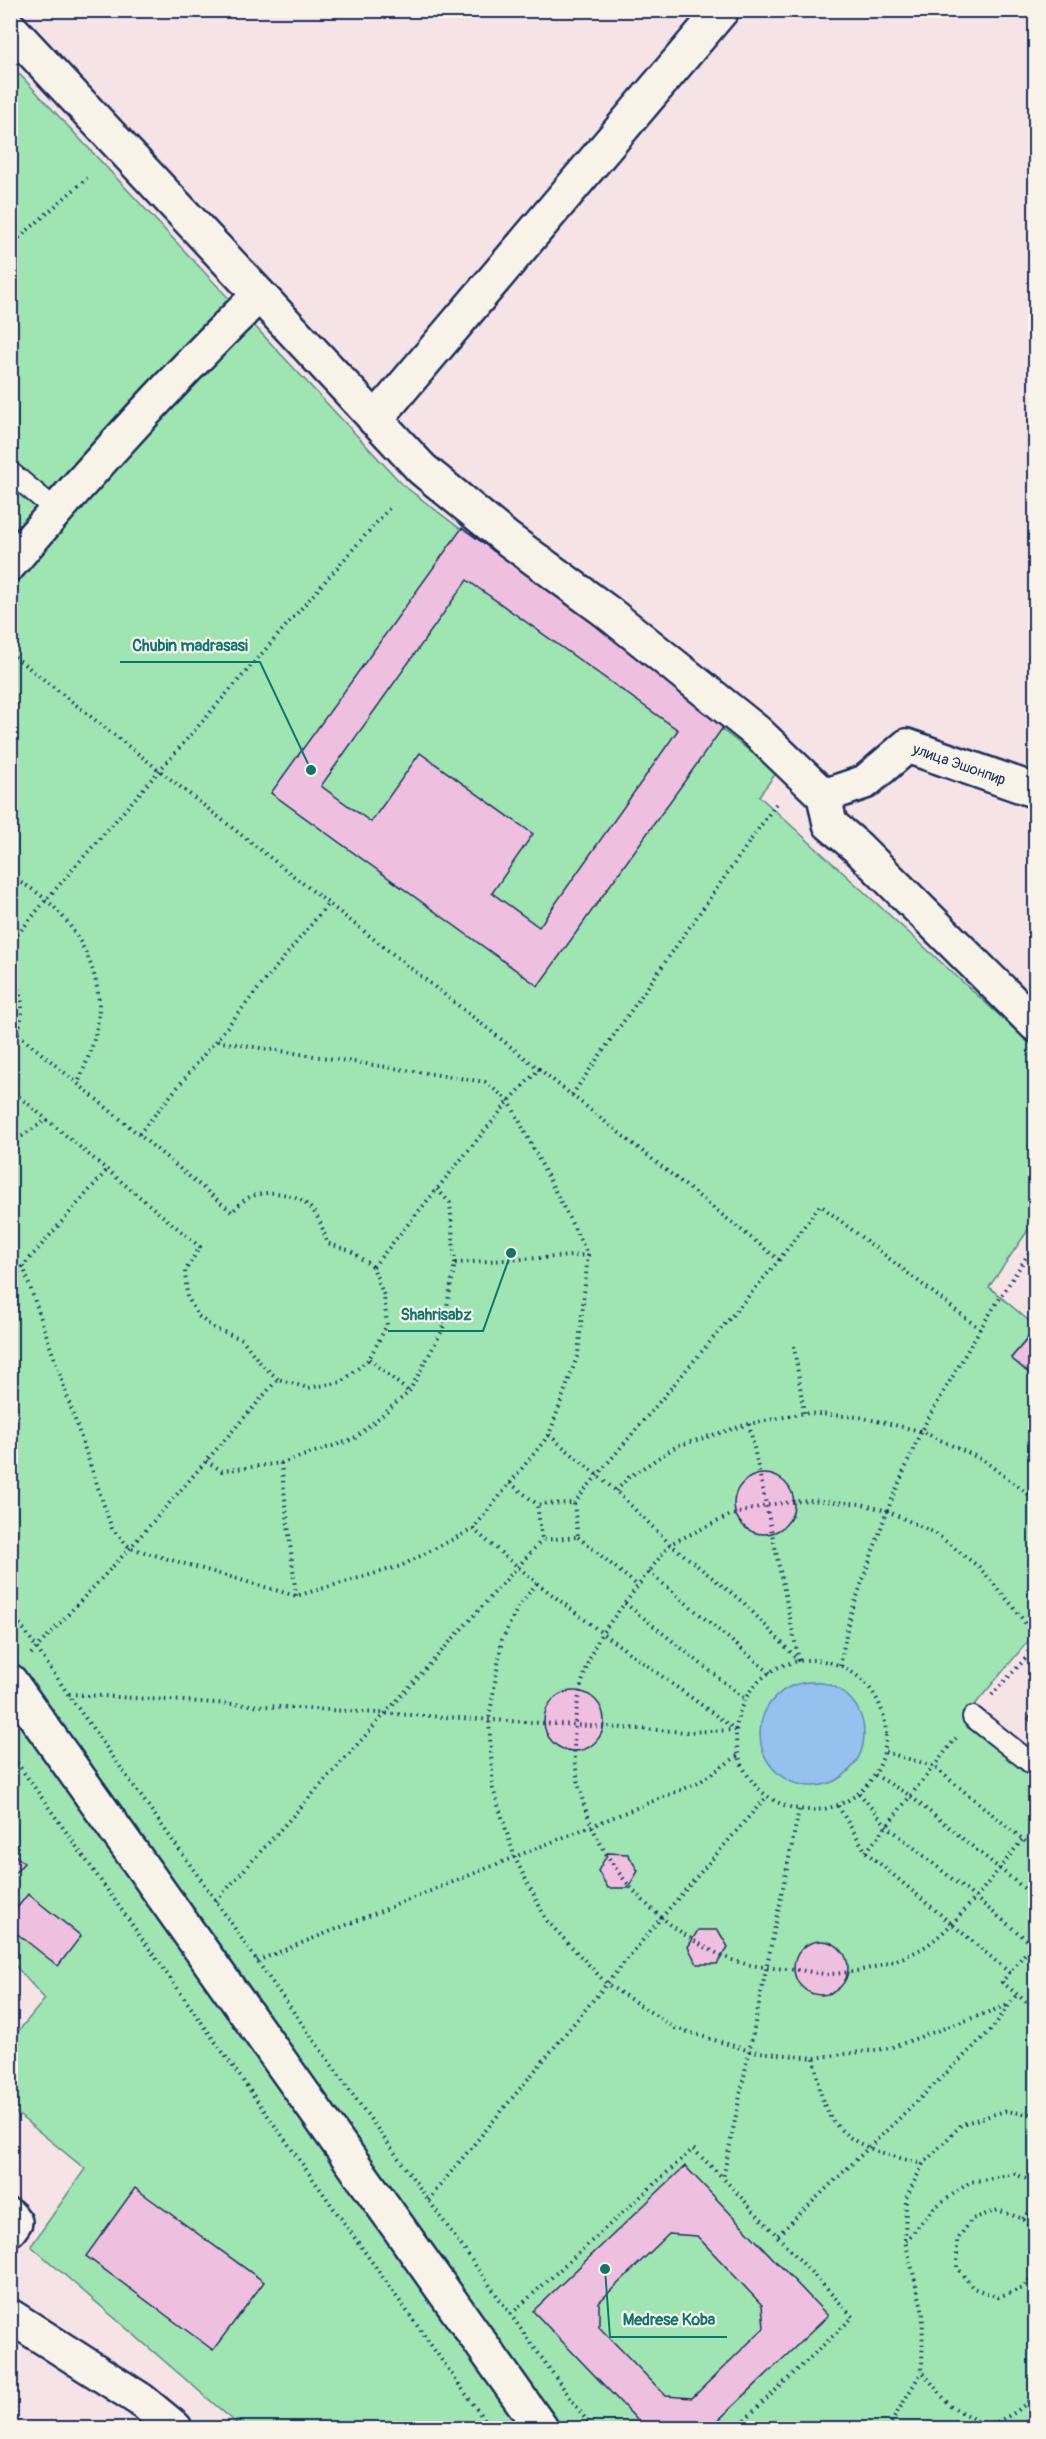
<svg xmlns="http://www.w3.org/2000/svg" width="1046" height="2439" viewBox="0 0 1046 2439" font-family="Pangolin,sans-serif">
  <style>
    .green { fill: #9ee5b2; stroke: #5c8a88; stroke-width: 1.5 }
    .water { fill: #94c1ee; stroke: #6487b4; stroke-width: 1.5 }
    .building { fill: #efbfe0; stroke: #1b2f5e; stroke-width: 1.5; fill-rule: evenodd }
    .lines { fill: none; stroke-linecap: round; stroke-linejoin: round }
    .lane-casing { stroke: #1b2f5e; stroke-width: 24 }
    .street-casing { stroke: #1b2f5e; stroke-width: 38 }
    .path { stroke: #1b2f5e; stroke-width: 4; stroke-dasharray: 1.5 4.5; stroke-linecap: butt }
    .lane { stroke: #f7f3e8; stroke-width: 20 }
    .street { stroke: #f7f3e8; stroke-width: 33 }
    .labels { text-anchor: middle; stroke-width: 4.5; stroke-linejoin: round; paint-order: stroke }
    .street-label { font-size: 15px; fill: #1b2f5e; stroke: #f7f3e8 }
    .leader { fill: none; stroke: #0f766e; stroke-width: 2 }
    .callout-dot { fill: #0f766e; stroke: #f7f3e8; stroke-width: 2 }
    .callout-label { font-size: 16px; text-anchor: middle; font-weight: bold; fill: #0f766e; stroke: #f7f3e8; stroke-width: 4.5; stroke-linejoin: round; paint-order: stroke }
  </style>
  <rect width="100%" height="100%" fill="#f5e3e6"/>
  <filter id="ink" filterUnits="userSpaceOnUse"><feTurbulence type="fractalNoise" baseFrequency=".0167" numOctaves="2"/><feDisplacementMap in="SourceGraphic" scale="12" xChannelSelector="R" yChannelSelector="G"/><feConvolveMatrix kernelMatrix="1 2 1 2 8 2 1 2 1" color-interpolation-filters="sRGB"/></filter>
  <g filter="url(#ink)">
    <polygon class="green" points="10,64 403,485 777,772 759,796 1035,1048 1035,1220 989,1287 1035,1326 1035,1329 1011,1358 1035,1379 1035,1633 963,1719 1035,1780 1035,2428 242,2428 31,2246 85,2169 10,2108 11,2040 45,1999 10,1960"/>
    <circle class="water" cx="812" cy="1734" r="52"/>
    <g class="building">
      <path d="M 462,528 L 729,719 L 538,986 L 271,793 ZM 467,580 L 678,730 L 539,927 L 492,893 L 533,834 L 420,753 L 371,822 L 321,786 Z"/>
      <polygon points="1036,1329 1036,1379 1011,1358"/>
      <circle cx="764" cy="1504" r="30"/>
      <circle cx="574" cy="1721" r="30"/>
      <polygon points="1036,1709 1036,1726 1028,1719"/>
      <polygon points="10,1851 24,1863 10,1878"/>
      <polygon points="608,1853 628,1854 638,1871 628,1888 608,1888 598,1871"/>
      <polygon points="28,1894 81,1936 58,1966 10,1928 10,1917"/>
      <polygon points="698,1930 718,1930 728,1947 717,1964 697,1964 688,1947"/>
      <circle cx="821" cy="1968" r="27"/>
      <path d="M 685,2166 L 828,2316 L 710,2428 L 645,2428 L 533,2311 ZM 669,2234 L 697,2236 L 762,2305 L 764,2328 L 692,2398 L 666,2396 L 599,2327 L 599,2302 Z"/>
      <polygon points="135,2188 264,2282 213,2350 86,2256"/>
    </g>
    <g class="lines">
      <g class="lane-casing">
        <g id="lane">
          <polyline points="10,472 56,510"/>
          <polyline points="973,1717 1036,1767"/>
        </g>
      </g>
      <g class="street-casing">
        <g id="street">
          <polyline points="10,28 422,469 505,537 606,611 757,732 824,796 830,824 857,847 1036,1025"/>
          <polyline points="375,420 722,10"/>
          <path d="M 10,564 C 89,472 171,380 258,296"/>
          <path id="s1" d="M 824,796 L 865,782 L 907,746 L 1036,791"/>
          <polyline points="10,1681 541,2428"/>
          <polyline points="10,2216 15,2222 10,2229"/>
          <polyline points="10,2316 141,2400 175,2428"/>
        </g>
      </g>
      <g class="path">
        <polyline points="10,246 87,178"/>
        <polyline points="10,653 539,1069"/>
        <path d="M 10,878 C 60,896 99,957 99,1008 C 98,1035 88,1059 78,1083"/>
        <polyline points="10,944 46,900 391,506"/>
        <path d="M 10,973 C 26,997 26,1022 10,1045"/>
        <path d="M 18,1034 L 232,1212 C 237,1207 243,1200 250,1197 C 270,1188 301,1194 314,1212 C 321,1222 324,1232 327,1243 L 351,1251 L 373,1267"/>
        <polyline points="10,1089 200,1247 185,1271 187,1296 198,1316 215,1329 242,1339 261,1364 278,1379"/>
        <polyline points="572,1095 778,801"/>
        <polyline points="139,1134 328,904"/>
        <polyline points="10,1139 22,1136 46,1120"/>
        <polyline points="779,1260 820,1205 980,1329"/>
        <polyline points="455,1263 588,1255"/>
        <polyline points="23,1266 112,1529 130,1548 296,1596 401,1566 473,1529 549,1435 578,1354 588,1255 509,1101 485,1082 215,1041"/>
        <polyline points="10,1281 107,1170"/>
        <polyline points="794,1346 804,1413"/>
        <polyline points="369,1359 409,1392"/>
        <polyline points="749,1424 799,1661"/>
        <polyline points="549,1435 616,1491 670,1544 744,1603 799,1661"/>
        <polyline points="206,1461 222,1471 281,1463 354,1439 409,1392 443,1329 455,1263 450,1203 437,1189"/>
        <polyline points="281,1463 296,1596"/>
        <polyline points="510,1483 537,1504 574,1503 578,1537 542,1540 537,1504"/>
        <polyline points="616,1491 629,1477 677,1446 749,1424 804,1413 859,1417 921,1431 983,1460 1036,1500"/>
        <polyline points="473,1529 537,1583 518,1607 502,1640 489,1719 493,1789 515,1858 547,1921 607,1984 675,2028 750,2051 814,2058 890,2048 1008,2005"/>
        <polyline points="578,1537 638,1586"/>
        <polyline points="649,1572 770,1673"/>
        <polyline points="537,1583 602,1633 670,1544 729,1516 766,1505 808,1500 862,1504 887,1511 935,1533 979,1567 1016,1610 1036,1638"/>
        <polyline points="625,1603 745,1699"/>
        <polyline points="10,1609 68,1694 216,1901 257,1961 592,2428"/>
        <polyline points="31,1654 130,1548 278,1379 308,1388 342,1382 369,1359 387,1325 384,1296 373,1267 509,1101 539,1069 779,1260 574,1503"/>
        <circle cx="811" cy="1735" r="75"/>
        <polyline points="840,1666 849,1619 887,1511 921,1431 980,1329 1036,1242"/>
        <polyline points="69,1694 689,1732 735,1730"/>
        <polyline points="992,1695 1036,1647"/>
        <path d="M 736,1730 L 602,1633 C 589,1655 583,1676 578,1701 C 557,1813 626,1913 727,1958 C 748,1967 775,1968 798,1970 C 808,1971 819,1974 829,1974 C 859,1973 895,1963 921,1949 C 953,1931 998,1870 1022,1840"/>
        <polyline points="885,1752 933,1766 1036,1850"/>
        <polyline points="10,1753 490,2428"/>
        <polyline points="875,1775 909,1795 1036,1898"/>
        <polyline points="859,1793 886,1825 1032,1944"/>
        <polyline points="838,1806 866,1852 1010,1973"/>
        <polyline points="866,1852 956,1738"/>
        <polyline points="216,1901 542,1540"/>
        <polyline points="1036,1940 1002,1982 1036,2010"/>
        <polyline points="257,1961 698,1783 739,1755"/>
        <path d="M 814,2058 C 817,2070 818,2083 821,2095 C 835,2145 878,2152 923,2164"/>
        <polyline points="1036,2115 1005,2111 962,2124 923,2164 906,2198 905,2241 923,2312 922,2371 950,2406 988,2427 1016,2412 1036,2395"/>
        <polyline points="428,2200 661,1918 767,1796"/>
        <polyline points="1023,2219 1036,2205"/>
        <polyline points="778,2235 992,2029 1017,1994"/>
        <polyline points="1036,2235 1023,2219 998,2210 972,2219 957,2240 957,2267 973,2288 998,2297 1023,2288 1036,2271"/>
        <polyline points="906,2241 934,2208 970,2182 1015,2174 1036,2183"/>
        <polyline points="511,2314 693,2149 723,2178"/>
        <polyline points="736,2428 853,2317 723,2178 799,1810"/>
        <polyline points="888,2428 922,2371"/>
      </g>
      <use href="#lane" class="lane"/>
      <use href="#street" class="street"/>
    </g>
  </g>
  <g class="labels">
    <g class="street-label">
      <text dy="5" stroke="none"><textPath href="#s1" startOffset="154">улица Эшонпир</textPath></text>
    </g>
  </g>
  <path class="leader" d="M311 770L260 662H120M511 1253L483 1331H388M605 2269L610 2337H727"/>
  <g class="callout-dot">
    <circle cx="311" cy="770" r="6"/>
    <circle cx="511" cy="1253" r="6"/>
    <circle cx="605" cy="2269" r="6"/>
  </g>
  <g class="callout-label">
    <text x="190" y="651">Chubin madrasasi</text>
    <text x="436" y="1320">Shahrisabz</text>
    <text x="669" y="2325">Medrese Koba</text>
  </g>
  <rect width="1046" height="2439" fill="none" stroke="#f7f3e8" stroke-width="36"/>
  <rect x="18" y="18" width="1010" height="2403" fill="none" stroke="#1b2f5e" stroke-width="2" filter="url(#ink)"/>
</svg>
